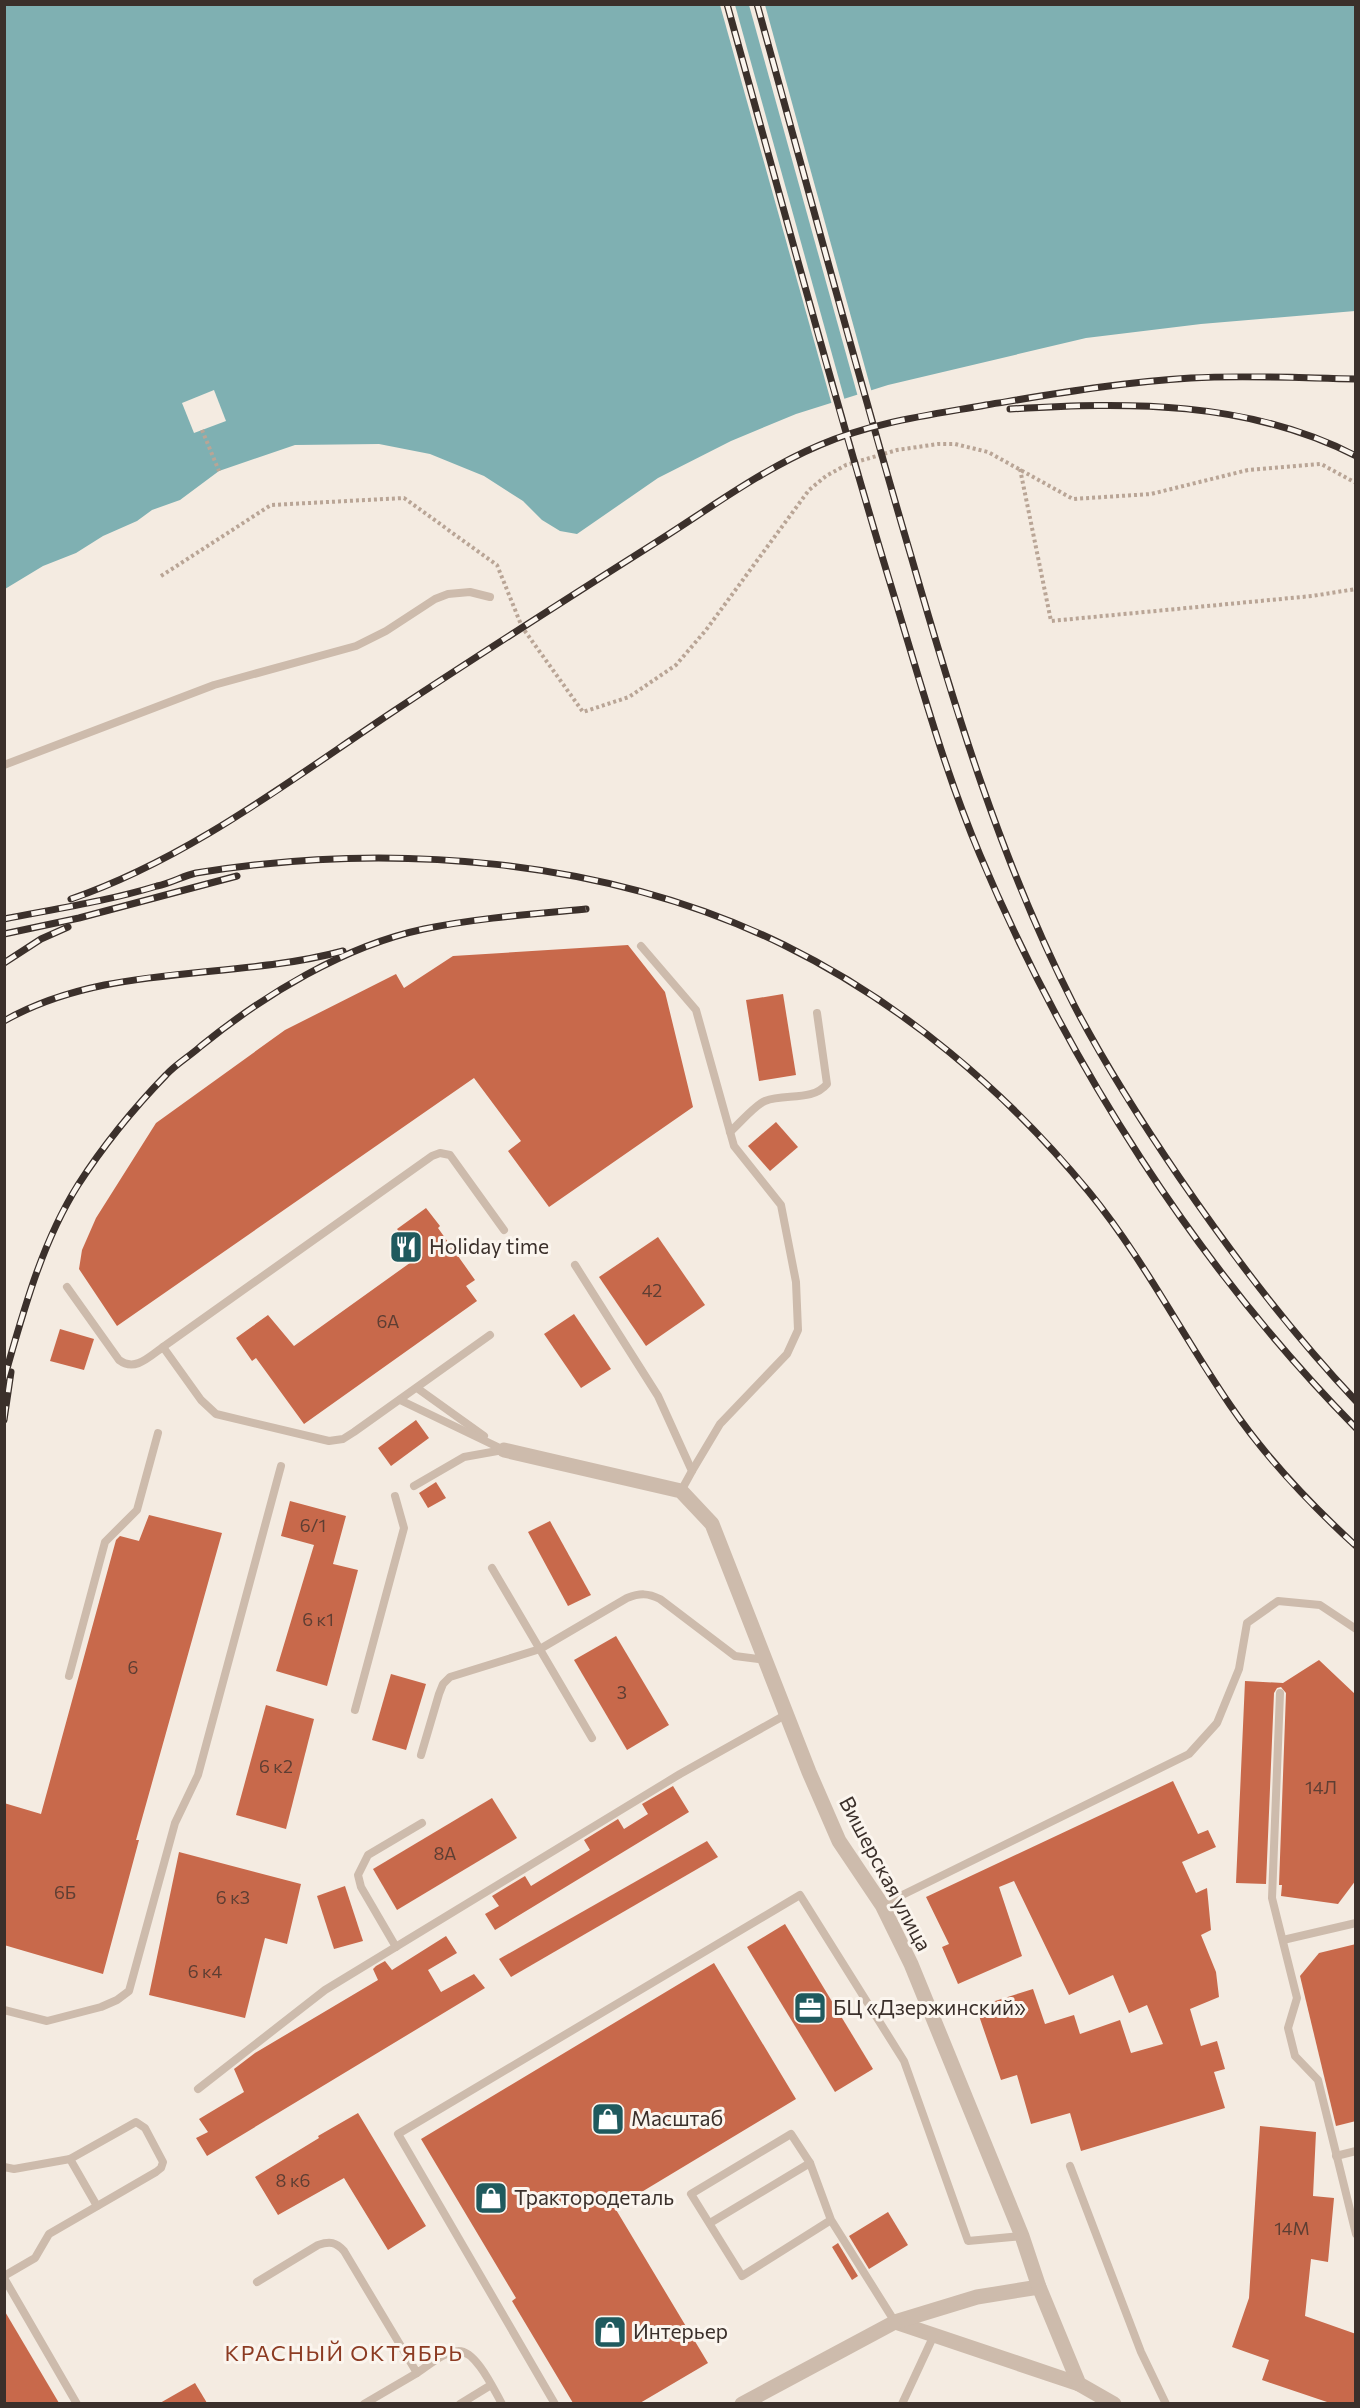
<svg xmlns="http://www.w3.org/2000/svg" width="1360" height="2408" viewBox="0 0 1360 2408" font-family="Commissioner,sans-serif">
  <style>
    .water { fill: #7fb0b2 }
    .pier { fill: #f4ebe1 }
    .building { fill: #c8694b }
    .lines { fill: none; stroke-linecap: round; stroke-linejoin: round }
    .path { stroke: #b9a596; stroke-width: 4; stroke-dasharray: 3 3; stroke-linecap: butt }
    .service { stroke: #cdbbac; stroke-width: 8 }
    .minor { stroke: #cdbbac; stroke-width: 15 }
    .tertiary { stroke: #cdbbac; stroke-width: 15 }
    .rail-casing { stroke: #3b302b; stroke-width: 7 }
    .rail { stroke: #fbf5ee; stroke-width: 4.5; stroke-dasharray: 14; stroke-linecap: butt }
    .labels { text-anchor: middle; stroke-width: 6; stroke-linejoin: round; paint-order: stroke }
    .number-label { font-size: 18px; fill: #5e3e33 }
    .poi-label { font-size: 21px; fill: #3b302b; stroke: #fbf5ee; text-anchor: start }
    .street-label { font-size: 21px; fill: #3b302b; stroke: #fbf5ee }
    .neighbourhood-label { font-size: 22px; letter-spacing: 1.5px; fill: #8c3b22; stroke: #fbf5ee }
  </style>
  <rect width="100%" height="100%" fill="#f4ebe1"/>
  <polygon class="water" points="5,5 1355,5 1355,311 1201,324 1086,338 888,385 796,414 731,441 658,478 577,534 560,531 542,520 523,501 484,476 430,454 379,444 295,445 219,471 180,500 152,510 137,521 103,536 76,553 43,566 5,589"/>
  <g class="pier">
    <polygon points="720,5 735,5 845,401 832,405"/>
    <polygon points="749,5 765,5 872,393 858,397"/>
    <polygon points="214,390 226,421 194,433 182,403"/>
  </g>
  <g class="building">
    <polygon points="628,945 665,992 693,1107 549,1207 508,1151 521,1141 474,1078 117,1326 79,1269 82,1250 96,1218 156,1123 285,1030 396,974 404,988 453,956"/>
    <polygon points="783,994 796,1075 759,1081 746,1000"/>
    <polygon points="776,1122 798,1147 770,1171 748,1146"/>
    <polygon points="426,1208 440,1226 438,1228 475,1280 466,1286 477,1301 304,1424 256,1358 252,1361 236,1338 268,1315 294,1346 414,1260 403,1245 407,1242 397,1229"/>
    <polygon points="658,1237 705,1305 646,1346 599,1277"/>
    <polygon points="574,1314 611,1369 581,1388 544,1334"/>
    <polygon points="60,1329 94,1339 84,1370 50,1361"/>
    <polygon points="416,1420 429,1438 391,1466 378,1448"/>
    <polygon points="436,1482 446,1498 428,1508 419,1493"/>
    <polygon points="290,1501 346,1516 333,1564 358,1570 327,1686 276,1671 314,1545 281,1536"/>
    <polygon points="149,1515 222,1533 136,1840 139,1840 103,1974 4,1945 4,1803 41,1814 116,1540 120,1536 139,1541"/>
    <polygon points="550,1521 591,1595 568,1606 528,1532"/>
    <polygon points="616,1636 669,1725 627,1750 574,1660"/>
    <polygon points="1319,1660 1356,1695 1356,1880 1338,1904 1281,1896 1282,1885 1279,1885 1286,1693 1281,1687 1277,1688 1274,1693 1266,1884 1236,1883 1245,1681 1283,1683"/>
    <polygon points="391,1674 426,1684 406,1750 372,1740"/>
    <polygon points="266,1705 314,1719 286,1829 236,1815"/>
    <polygon points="1173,1781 1198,1834 1208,1830 1216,1847 1182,1862 1196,1893 1207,1888 1211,1930 1201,1935 1216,1972 1219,1997 1190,2009 1201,2046 1217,2041 1225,2069 1214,2072 1225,2108 1081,2151 1070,2113 1031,2124 1017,2075 1001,2080 976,2007 1033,1989 1045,2024 1074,2015 1080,2034 1120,2020 1131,2053 1163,2044 1147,2005 1129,2013 1113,1975 1069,1995 1014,1881 999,1887 1022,1956 958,1984 942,1947 949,1944 926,1897"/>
    <polygon points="673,1786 689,1812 495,1930 485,1914 499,1906 492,1896 525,1876 531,1886 590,1850 584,1840 618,1819 624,1829 648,1814 642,1804"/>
    <polygon points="492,1798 517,1838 397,1910 373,1869"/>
    <polygon points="707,1841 718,1857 511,1977 499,1959"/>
    <polygon points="179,1852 301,1884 287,1944 265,1938 245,2018 149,1995"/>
    <polygon points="345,1886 363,1941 334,1949 317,1896"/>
    <polygon points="785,1924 873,2069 835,2092 747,1947"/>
    <polygon points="446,1936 457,1953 428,1970 441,1992 474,1974 485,1988 207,2156 196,2138 208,2132 199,2119 244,2092 234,2069 255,2053 378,1980 373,1969 376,1966 385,1961 392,1970"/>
    <polygon points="1356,1944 1356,2121 1336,2126 1300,1976 1319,1953"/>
    <polygon points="714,1963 796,2099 615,2208 708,2363 640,2403 573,2403 512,2301 516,2298 421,2139"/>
    <polygon points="358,2113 426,2226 388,2250 344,2178 278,2215 255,2177 319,2138 318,2136"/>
    <polygon points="1260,2126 1316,2132 1313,2196 1334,2198 1328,2262 1311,2259 1305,2316 1356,2334 1356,2403 1330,2403 1262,2380 1269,2360 1232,2347 1249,2298"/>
    <polygon points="888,2212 908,2245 869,2269 849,2236"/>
    <polygon points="838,2243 858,2276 852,2280 832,2247"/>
    <polygon points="4,2310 59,2403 4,2403"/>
    <polygon points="195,2383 207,2403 160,2403"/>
  </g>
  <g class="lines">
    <g class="path">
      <polyline points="202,430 219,471"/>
      <polyline points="1020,469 1051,621 1312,596 1356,589"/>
      <polyline points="161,576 271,505 404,498 497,565 522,627 583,712 629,697 676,665 706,630 809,490 826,476 846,465 897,450 938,444 955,444 988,452 1073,499 1151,494 1248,470 1321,464 1356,483"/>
    </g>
    <g class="service">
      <polyline points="4,765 214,685 356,646 386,631 435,599 448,594 470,592 490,597"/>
      <polyline points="641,946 696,1010 734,1146 781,1205 796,1282 798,1330 787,1354 720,1424 692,1471"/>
      <path d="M 730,1132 C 739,1124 755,1105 765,1101 C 785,1093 812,1102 827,1084 L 817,1013"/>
      <polyline points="575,1265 658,1396 692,1471 681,1491"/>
      <path d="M 67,1287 L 119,1360 C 135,1372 149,1357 163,1347"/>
      <polyline points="490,1335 354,1432 343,1439 329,1441 216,1414 201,1400 163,1347 432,1156 440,1153 450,1155 504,1230"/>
      <polyline points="417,1388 484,1436"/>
      <polyline points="400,1400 504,1450"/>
      <polyline points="414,1486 464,1457 503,1450"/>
      <polyline points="492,1568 592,1738"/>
      <polyline points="69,1676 105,1542 137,1510 158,1433"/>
      <polyline points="1280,1693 1272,1898 1297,1998 1288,2028 1295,2056 1318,2080 1356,2234"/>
      <polyline points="355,1710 404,1528 395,1496"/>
      <path d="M 421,1755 L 439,1694 L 443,1684 L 450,1677 L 540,1649 L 627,1598 C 640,1593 648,1593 660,1599 L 735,1656 L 766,1660"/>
      <polyline points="882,1905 1189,1754 1217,1723 1239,1669 1247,1623 1278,1601 1320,1605 1356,1629"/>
      <polyline points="1283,1940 1356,1923"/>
      <polyline points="396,1947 361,1887 358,1875 368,1855 422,1823"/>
      <polyline points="4,2010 47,2021 101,2007 117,2000 129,1991 175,1823 198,1775 281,1466"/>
      <polyline points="198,2089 325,1990 680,1774 787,1714"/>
      <polyline points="1336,2156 1356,2151"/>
      <polyline points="70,2159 97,2206"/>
      <polyline points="1070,2166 1141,2352 1166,2404"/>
      <polyline points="4,2167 14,2169 70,2159 136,2122 145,2128 163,2162 161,2168 156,2172 49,2234 35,2258 4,2276"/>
      <polyline points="831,2220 742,2276 691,2194 791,2134 810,2163 831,2220 895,2322"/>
      <polyline points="710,2223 810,2163"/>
      <polyline points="4,2278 77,2404"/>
      <path d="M 257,2282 L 318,2245 C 330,2241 336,2242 344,2251 L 417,2373 C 428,2366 445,2351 458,2351 C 476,2350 494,2390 502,2404"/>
      <polyline points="364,2404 417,2373"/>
      <polyline points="460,2404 491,2385"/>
      <polyline points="555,2404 398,2134 800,1895 904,2061 968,2241 1022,2236"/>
      <polyline points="902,2404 934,2335"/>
    </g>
    <g class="minor">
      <polyline points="895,2322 1079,2384"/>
      <polyline points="742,2404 895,2322 977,2297 1039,2287"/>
    </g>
    <polyline class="tertiary" points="504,1450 681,1491 712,1524 809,1772 839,1841 882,1905 911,1964 1022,2236 1039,2287 1079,2384 1114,2404"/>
    <g class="rail-casing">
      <g id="rail">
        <path d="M 727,4 C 780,195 831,387 888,576 C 917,670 942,765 980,855 C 1068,1064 1196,1265 1356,1428"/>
        <path d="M 757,4 C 808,188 857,373 911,556 C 955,709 1001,862 1074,1005 C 1105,1065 1141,1121 1179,1177 C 1233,1256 1290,1331 1356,1401"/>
        <path d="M 1010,409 C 1128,402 1247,400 1356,456"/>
        <path d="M 71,899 C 190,858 293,778 397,709 C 482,653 568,598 655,543 C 709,509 761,470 820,445 C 873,422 930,415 986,405 C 1054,394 1122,382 1191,378 C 1246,375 1301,378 1356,379"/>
        <path d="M 4,919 C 55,909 108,901 157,886 C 171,883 183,876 196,873 C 391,841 606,858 784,945 C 902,1003 1006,1091 1089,1192 C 1143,1258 1182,1335 1230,1405 C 1266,1458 1309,1503 1356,1546"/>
        <polyline points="4,934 79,918 237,876"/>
        <polyline points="4,963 41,939 68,927"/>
        <path d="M 4,1021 C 108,962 232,981 343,951"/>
        <path d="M 4,1379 C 23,1313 41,1244 78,1185 C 103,1146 134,1108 166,1075 C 176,1064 190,1056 201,1046 C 264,995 344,946 424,929 C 477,918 533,914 586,909"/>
        <polyline points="4,1420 11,1372"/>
      </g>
    </g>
    <use href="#rail" class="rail"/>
  </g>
  <defs>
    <g id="restaurant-square" transform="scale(1.725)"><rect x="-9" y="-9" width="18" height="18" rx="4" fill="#1f5a5e" stroke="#fbf5ee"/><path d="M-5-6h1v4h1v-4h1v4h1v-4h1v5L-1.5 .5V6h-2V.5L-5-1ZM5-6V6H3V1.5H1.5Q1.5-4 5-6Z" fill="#fff"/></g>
    <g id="office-square" transform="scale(1.725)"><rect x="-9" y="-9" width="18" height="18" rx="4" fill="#1f5a5e" stroke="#fbf5ee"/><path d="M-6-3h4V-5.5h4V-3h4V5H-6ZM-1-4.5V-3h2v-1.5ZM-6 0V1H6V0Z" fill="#fff"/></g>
    <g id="shop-square" transform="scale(1.725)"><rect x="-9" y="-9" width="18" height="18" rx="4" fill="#1f5a5e" stroke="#fbf5ee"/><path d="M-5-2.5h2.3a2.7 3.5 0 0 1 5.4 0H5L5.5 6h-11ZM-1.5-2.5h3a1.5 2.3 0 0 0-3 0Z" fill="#fff"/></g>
  </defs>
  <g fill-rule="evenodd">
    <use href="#restaurant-square" x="406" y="1247"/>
    <use href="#office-square" x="810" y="2008"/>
    <use href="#shop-square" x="608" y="2119"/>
    <use href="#shop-square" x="491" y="2198"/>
    <use href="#shop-square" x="610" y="2332"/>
  </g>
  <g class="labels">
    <g class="number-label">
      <text x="652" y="1297">42</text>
      <text x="388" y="1328">6А</text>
      <text x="313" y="1532">6/1</text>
      <text x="318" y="1626">6 к1</text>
      <text x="133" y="1674">6</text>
      <text x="622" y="1699">3</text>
      <text x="276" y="1773">6 к2</text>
      <text x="1321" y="1794">14Л</text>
      <text x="445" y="1860">8А</text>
      <text x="65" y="1899">6Б</text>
      <text x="233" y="1904">6 к3</text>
      <text x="205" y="1978">6 к4</text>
      <text x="293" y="2187">8 к6</text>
      <text x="1292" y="2235">14М</text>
    </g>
    <g class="poi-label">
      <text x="429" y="1254">Holiday time</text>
      <text x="833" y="2015">БЦ «Дзержинский»</text>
      <text x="631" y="2126">Масштаб</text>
      <text x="514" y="2205">Трактородеталь</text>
      <text x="633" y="2339">Интерьер</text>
    </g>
    <g class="street-label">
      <text transform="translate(885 1874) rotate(62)" y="7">Вишерская улица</text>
    </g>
    <g class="neighbourhood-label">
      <text x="344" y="2361">КРАСНЫЙ ОКТЯБРЬ</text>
    </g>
  </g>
  <rect width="1360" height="2408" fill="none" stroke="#3b302b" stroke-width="12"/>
</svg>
